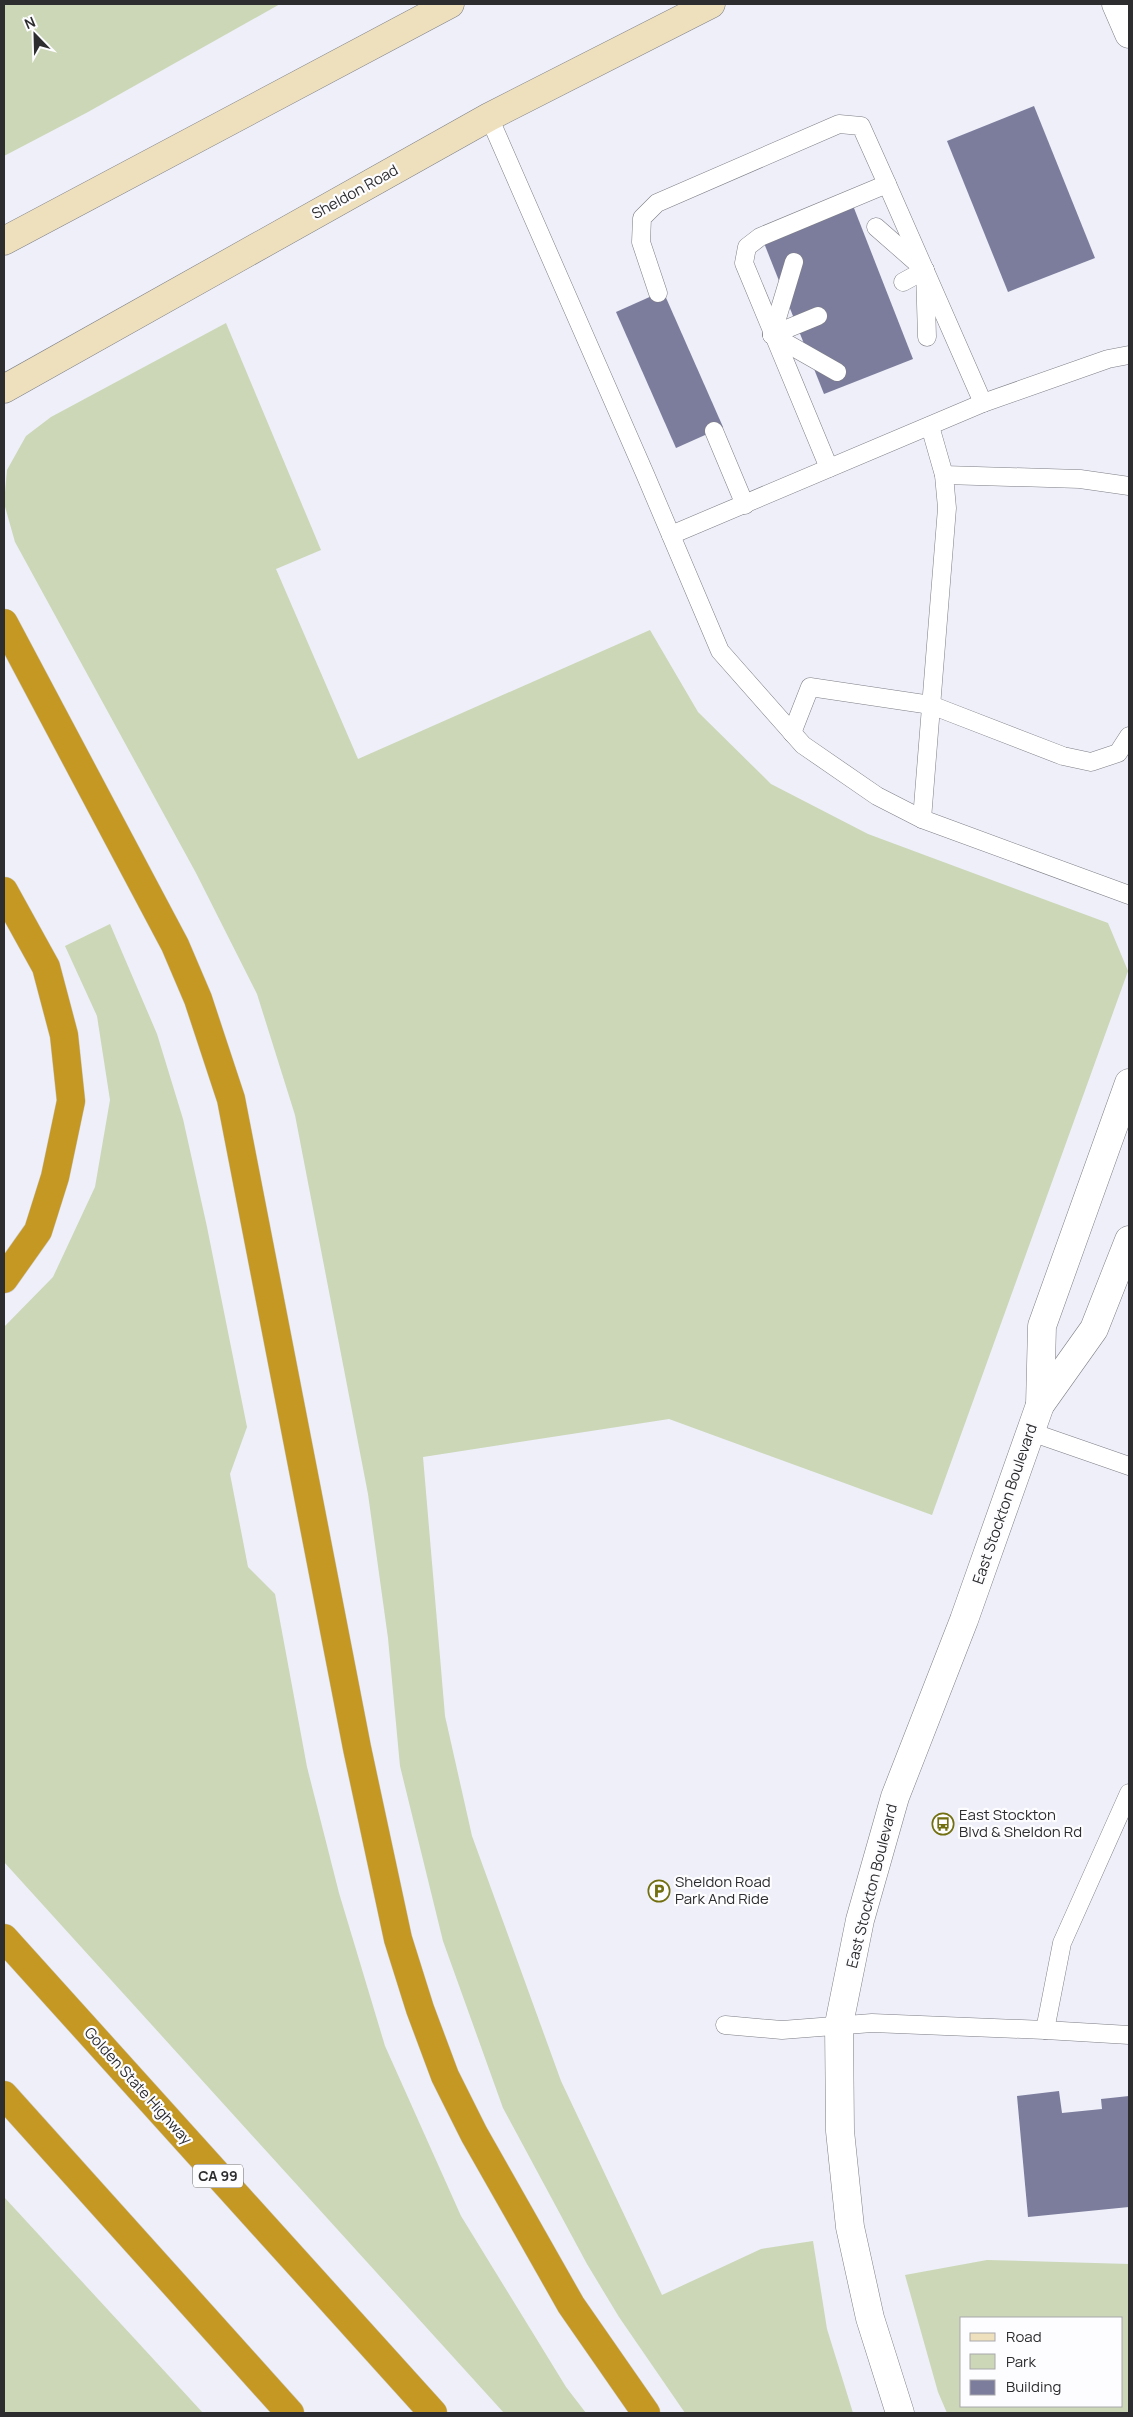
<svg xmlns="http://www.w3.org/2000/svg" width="1133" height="2417" viewBox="0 0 1133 2417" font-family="Manrope,sans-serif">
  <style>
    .green { fill: #cbd7b6; fill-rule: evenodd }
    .building { fill: #7c7d9d }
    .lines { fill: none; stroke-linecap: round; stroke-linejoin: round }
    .service-casing { stroke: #7d7e86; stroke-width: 19 }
    .tertiary-casing { stroke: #7d7e86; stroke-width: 29 }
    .secondary-casing { stroke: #7d7e86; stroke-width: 29 }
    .motorway-casing { stroke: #cdcdcd; stroke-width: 29 }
    .service { stroke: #fff; stroke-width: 18 }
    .tertiary { stroke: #fff; stroke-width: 28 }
    .secondary { stroke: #eee0bd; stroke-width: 28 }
    .motorway { stroke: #c59823; stroke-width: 28 }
    .labels { text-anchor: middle; stroke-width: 4.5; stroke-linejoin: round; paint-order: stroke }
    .shield { fill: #fdfdff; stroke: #6b6b6e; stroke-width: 1 }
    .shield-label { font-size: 14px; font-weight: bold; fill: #2d2d30 }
    .street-label { font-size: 15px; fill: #2d2d30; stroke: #fdfdff }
    .poi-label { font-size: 15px; fill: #2d2d30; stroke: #fdfdff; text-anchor: start }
  </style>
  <rect width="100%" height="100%" fill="#eeeff8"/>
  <g class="green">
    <polygon points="4,4 280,4 88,112 4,156"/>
    <polygon points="226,323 321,550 276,569 358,759 650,630 698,712 771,784 868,834 1108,923 1128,971 932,1515 669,1419 423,1457 445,1716 472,1836 561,2081 662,2295 761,2249 813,2241 827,2329 853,2413 685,2413 619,2317 587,2264 503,2108 443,1941 400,1766 388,1638 368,1494 295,1115 257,994 196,873 15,542 4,503 7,470 26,436 51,417"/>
    <polygon points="110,924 157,1034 183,1119 207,1227 247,1427 230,1474 248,1567 275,1594 307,1767 339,1893 385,2046 461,2216 566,2387 586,2413 504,2413 4,1862 4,1327 53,1277 95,1187 110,1100 97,1016 65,946"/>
    <polygon points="4,2197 203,2413 4,2413"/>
    <path d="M 987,2260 L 1129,2264 L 1129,2413 L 947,2413 L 938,2392 L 905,2275 ZM 962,2318 L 1122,2318 L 1122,2406 L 962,2406 Z"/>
  </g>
  <g class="building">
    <polygon points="1034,106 1095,258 1008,292 947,141"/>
    <polygon points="852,203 913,359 824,394 762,238"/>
    <polygon points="663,291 723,427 676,448 616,312"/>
    <polygon points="1059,2091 1062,2113 1102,2109 1101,2099 1129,2096 1129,2207 1028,2217 1017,2096"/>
  </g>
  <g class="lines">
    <g class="service-casing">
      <g id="service">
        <polyline points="489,117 645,474 720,651 803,745 877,796 922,819 1129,895"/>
        <polyline points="876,227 925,270 927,337"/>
        <polyline points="903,282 925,270"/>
        <polyline points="658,293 641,242 642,218 657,203 839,124 861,126 887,184"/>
        <polyline points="772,335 794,262"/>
        <polyline points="772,335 837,372"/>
        <polyline points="772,335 818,316"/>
        <polyline points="714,431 745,505"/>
        <polyline points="829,468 744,263 747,247 760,237 887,184 983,403"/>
        <polyline points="944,475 1080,479 1129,486"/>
        <polyline points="671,535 983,403 1108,359 1129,355"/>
        <polyline points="792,733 810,687 931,705 1063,756 1091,762 1118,753 1129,736"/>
        <polyline points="922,819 947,508 944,475 930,426"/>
        <polyline points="1031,1432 1129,1466"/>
        <polyline points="725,2025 782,2030 872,2023 1045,2030 1129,2035"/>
        <polyline points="1045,2030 1062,1943 1129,1793"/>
      </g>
    </g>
    <g class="tertiary-casing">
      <g id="tertiary">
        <polyline points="1116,4 1129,34"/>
        <polyline points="1040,1405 1042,1326 1129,1083"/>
        <polyline points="900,2413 870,2318 850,2227 840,2131 839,2024 860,1920 895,1797 964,1620 1040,1405 1094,1329 1129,1240"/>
      </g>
    </g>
    <g class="secondary-casing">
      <g id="secondary">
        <polyline points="4,241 450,4"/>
        <polyline points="4,389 489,117 711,4"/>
      </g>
    </g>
    <g class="motorway-casing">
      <g id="motorway">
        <polyline points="4,623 175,945 198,999 231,1099 357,1748 398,1939 420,2009 445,2076 474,2134 571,2305 646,2413"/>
        <polyline points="4,891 46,967 64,1035 71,1101 55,1177 38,1231 4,1279"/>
        <polyline points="4,1938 433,2413"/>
        <polyline points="4,2095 290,2413"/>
      </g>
    </g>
    <use href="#service" class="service"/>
    <use href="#tertiary" class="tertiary"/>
    <use href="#secondary" class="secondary"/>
    <use href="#motorway" class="motorway"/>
  </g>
  <defs>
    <g id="bus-ring" transform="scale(1.125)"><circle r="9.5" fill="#fdfdff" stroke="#726f10" stroke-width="1.5"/><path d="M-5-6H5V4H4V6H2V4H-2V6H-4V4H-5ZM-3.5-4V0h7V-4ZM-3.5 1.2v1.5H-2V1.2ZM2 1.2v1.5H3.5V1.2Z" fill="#726f10"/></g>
    <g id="parking-ring" transform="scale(1.125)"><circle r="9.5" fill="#fdfdff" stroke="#726f10" stroke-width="1.5"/><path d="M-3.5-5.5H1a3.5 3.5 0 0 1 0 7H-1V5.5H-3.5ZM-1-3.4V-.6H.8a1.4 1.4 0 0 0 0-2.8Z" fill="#726f10"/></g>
  </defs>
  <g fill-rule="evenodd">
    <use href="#bus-ring" x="943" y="1824"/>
    <use href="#parking-ring" x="659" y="1891"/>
  </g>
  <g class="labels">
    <rect class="shield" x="193" y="2164.5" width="50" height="23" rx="4"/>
    <g class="shield-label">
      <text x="218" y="2181">CA 99</text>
    </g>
    <g class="street-label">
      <text transform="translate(355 192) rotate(-29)" y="5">Sheldon Road</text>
      <text transform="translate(1005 1504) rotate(-71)" y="5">East Stockton Boulevard</text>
      <text transform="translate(872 1886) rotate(-76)" y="5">East Stockton Boulevard</text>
      <text transform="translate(138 2086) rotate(48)" y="5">Golden State Highway</text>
    </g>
    <g class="poi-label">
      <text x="959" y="1820">East Stockton<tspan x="959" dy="17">Blvd &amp; Sheldon Rd</tspan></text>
      <text x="675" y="1887">Sheldon Road<tspan x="675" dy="17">Park And Ride</tspan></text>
    </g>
  </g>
  <rect width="1133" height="2417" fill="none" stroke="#2d2d30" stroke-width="10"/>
  <rect x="960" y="2317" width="162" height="90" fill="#fdfdff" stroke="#aaaaac"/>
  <rect x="970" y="2333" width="25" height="8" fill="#eee0bd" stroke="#aaaaac"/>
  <text x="1006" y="2342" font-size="15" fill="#2d2d30">Road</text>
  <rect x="970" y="2354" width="25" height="15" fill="#cbd7b6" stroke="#aaaaac"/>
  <text x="1006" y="2367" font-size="15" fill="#2d2d30">Park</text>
  <rect x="970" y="2380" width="25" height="15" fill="#7c7d9d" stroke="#aaaaac"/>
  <text x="1006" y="2392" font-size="15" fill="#2d2d30">Building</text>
  <g transform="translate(35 35) rotate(337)" stroke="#fdfdff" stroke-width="4" paint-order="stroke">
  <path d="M0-4L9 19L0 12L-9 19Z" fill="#2d2d30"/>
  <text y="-8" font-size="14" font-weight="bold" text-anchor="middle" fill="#2d2d30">N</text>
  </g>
</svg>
